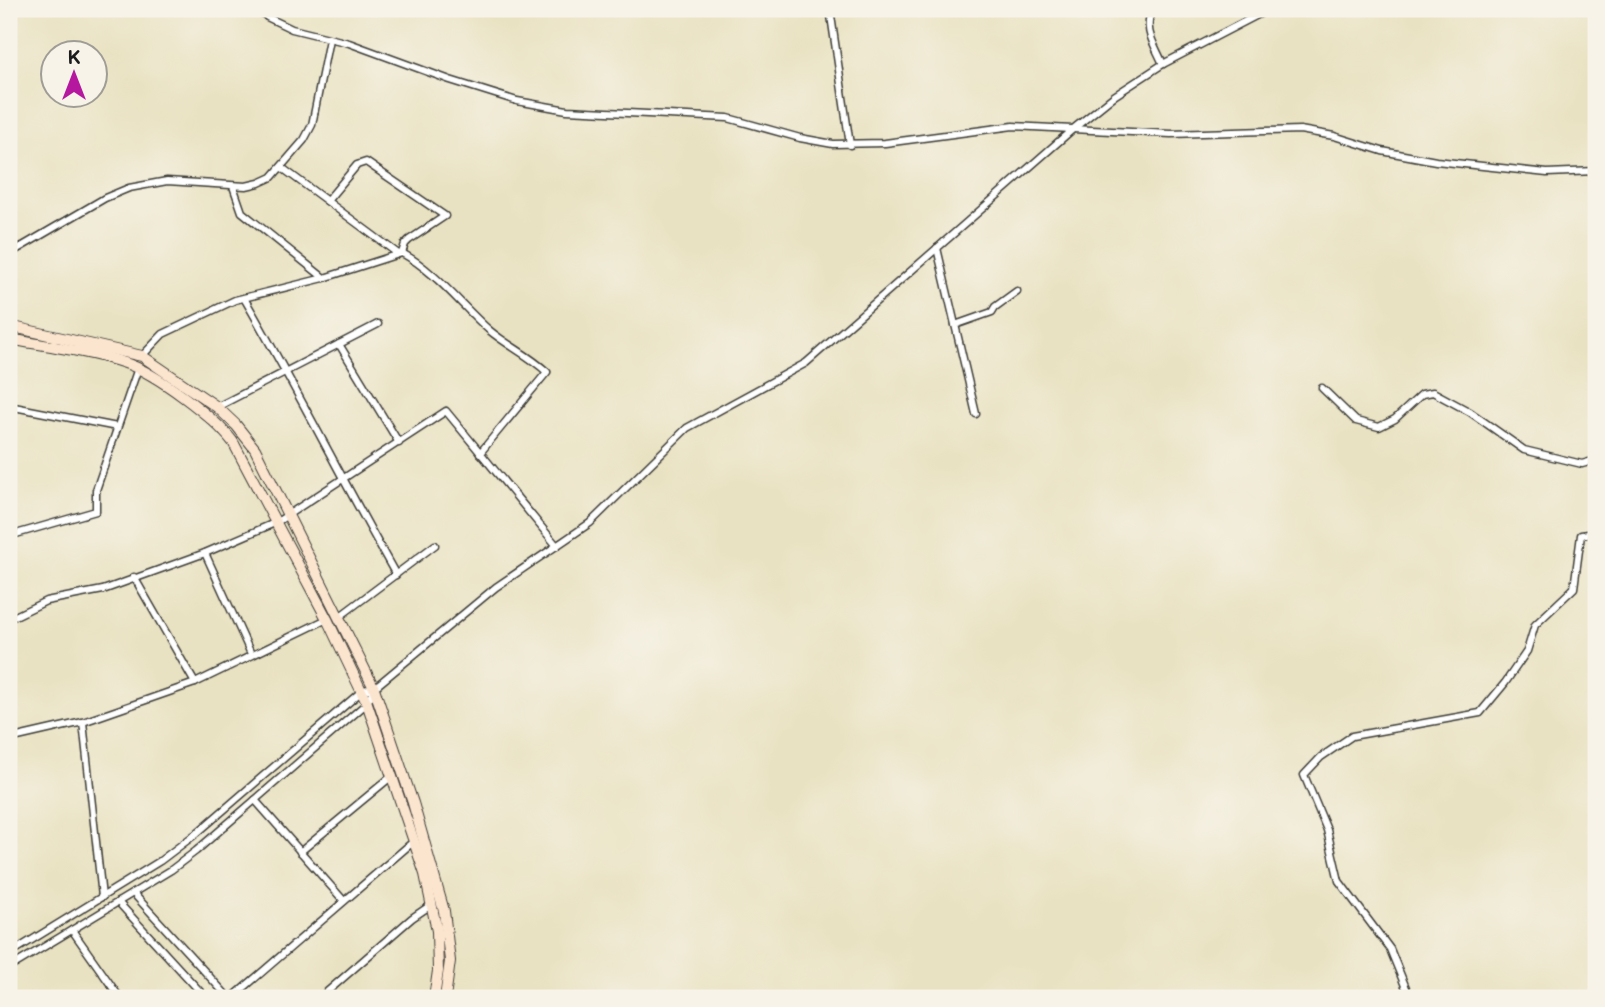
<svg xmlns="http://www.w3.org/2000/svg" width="1605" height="1007" viewBox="0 0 1605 1007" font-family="'Balsamiq Sans',sans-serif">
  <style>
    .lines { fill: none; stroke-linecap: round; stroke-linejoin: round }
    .street-casing { stroke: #3b3a35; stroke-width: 9 }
    .secondary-casing { stroke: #3b3a35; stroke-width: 12 }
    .street { stroke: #fff; stroke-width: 6 }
    .secondary { stroke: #fce5cf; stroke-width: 10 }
  </style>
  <rect width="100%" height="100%" fill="#f7f3e8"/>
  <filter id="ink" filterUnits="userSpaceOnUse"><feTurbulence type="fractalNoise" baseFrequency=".0143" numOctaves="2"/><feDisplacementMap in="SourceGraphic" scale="14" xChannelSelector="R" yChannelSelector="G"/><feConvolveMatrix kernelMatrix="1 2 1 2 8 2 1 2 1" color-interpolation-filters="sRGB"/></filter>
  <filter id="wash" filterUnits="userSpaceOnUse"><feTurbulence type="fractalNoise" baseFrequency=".00686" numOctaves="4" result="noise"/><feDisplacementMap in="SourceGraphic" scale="28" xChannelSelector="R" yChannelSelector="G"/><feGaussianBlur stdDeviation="1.57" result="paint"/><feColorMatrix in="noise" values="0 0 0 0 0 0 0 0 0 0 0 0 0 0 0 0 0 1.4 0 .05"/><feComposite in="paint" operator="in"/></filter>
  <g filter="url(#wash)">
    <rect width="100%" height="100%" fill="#e9e2c2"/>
  </g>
  <g filter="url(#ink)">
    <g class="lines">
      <g class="street-casing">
        <g id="street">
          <polyline points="259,9 267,17 292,29 349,43 450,80 517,101 567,110 728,118 800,138 833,144 885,143 1013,126 1171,134 1300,130 1334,136 1382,151 1436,161 1547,173 1596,171"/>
          <polyline points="830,9 850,145"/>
          <path d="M 1152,9 C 1143,31 1154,43 1163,64"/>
          <polyline points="281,167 397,253"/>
          <polyline points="233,186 242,212 324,278"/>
          <polyline points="327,201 357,165 366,162 445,216 409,240 405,244 402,253"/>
          <polyline points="937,248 976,414"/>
          <polyline points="9,254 105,198 129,188 167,181 246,186 259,183 272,177 304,140 312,125 329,39"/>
          <path d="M 244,298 C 297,389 344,483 396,575"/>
          <polyline points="955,325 992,312 995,307 1017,291"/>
          <polyline points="339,344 399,443"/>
          <path d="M 142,356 L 163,334 L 235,300 L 324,278 L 402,253 C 435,271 461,305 489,330 C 508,346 529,355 547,372 L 480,453"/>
          <polyline points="1322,388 1356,421 1379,427 1395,419 1422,394 1433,392 1470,412 1524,450 1582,464 1596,460"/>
          <polyline points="9,406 117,427"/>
          <polyline points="217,407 378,324"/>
          <polyline points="9,536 96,511 96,490 138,368"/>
          <polyline points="205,553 251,654"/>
          <polyline points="134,577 195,683"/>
          <polyline points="339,617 435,545"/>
          <polyline points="9,619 46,601 103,590 205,553 277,522 446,411 557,546"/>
          <polyline points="83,722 102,897"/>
          <polyline points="9,739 83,722 195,683 327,619"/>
          <polyline points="255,800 344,901"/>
          <polyline points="300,852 392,776"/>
          <polyline points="133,893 229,998"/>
          <polyline points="118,902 206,998"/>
          <polyline points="72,930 120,998"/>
          <polyline points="9,954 160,861 197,833 363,690 374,688"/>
          <polyline points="9,968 171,870 196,851 367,703 374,688 496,587 590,523 687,428 806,363 1073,129 1114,96 1163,64 1269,9"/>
          <polyline points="232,998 414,841"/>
          <polyline points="320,998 412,918 431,905"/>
          <polyline points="1407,998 1408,993 1390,949 1339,881 1327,830 1304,775 1321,757 1352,736 1480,713 1505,683 1527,651 1535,625 1574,588 1581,535 1596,533"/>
        </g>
      </g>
      <g class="secondary-casing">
        <g id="secondary">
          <polyline points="9,326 142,356 217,407 236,425 255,449 374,688 413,803 444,911 450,961 445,998"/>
          <path d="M 9,339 C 47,346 88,351 125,363 C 156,373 214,417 233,442 L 327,619 L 367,703 L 425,874 L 437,931 L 438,971 L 434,998"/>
        </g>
      </g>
      <use href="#street" class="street"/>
      <use href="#secondary" class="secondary"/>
    </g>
  </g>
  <rect width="1605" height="1007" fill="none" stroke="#f7f3e8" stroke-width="35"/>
  <g transform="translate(74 74)"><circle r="33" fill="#f7f3e8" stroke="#9f9d96" stroke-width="2"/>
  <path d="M0-5L12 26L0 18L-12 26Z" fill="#b5179e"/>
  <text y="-10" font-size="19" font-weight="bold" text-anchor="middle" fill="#1c1c1c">K</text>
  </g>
</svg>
